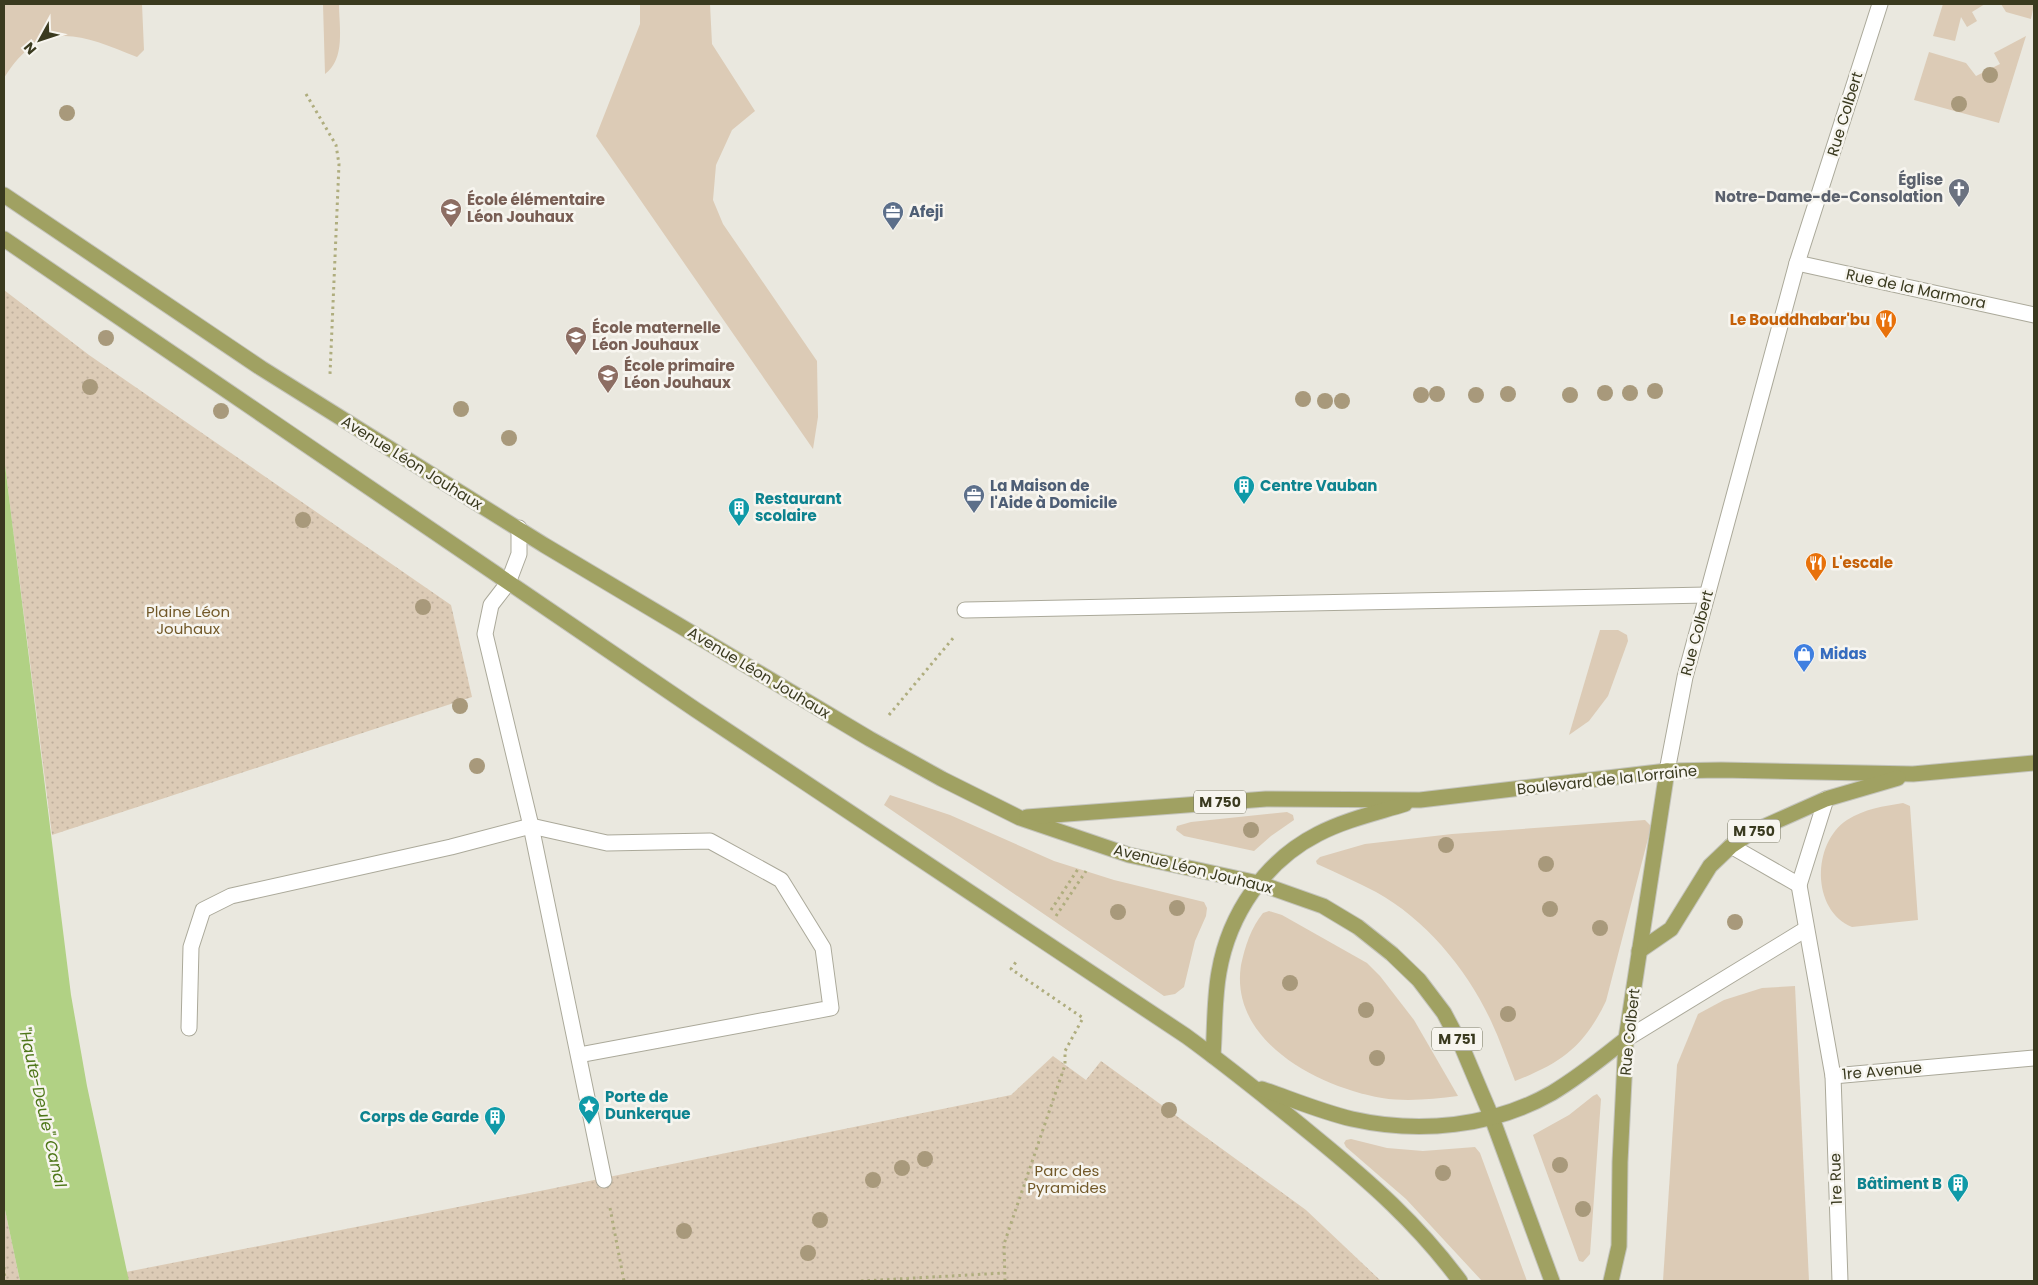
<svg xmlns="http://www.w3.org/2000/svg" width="2038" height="1285" viewBox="0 0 2038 1285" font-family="Poppins,sans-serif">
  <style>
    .green { fill: #dccbb6 }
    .park { fill: url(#park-dots) }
    .water { fill: #b1d184 }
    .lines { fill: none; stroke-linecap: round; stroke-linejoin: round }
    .service-casing { stroke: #aba99a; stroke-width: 17 }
    .minor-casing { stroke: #aba99a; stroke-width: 17 }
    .tertiary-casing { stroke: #aba99a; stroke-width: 17 }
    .primary-casing { stroke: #c4c4bc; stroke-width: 17 }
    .path { stroke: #afad7e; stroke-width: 3; stroke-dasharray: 2.5 4; stroke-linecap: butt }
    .service { stroke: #fff; stroke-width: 15 }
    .minor { stroke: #fff; stroke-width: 15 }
    .tertiary { stroke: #fff; stroke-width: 15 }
    .primary { stroke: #a0a162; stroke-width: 15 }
    .tree { fill: #a8997b }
    .labels { text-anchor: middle; stroke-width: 5; stroke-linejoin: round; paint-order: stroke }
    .shield { fill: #f7f5ef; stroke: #73725d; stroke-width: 1 }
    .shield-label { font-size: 14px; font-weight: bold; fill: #3a3a1f }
    .street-label { font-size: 15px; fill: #3a3a1f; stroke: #f7f5ef }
    .worship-label { font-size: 15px; font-weight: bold; fill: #5b616d; stroke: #f7f5ef; text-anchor: end }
    .education-label { font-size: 15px; font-weight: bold; fill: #785e54; stroke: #f7f5ef; text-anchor: start }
    .service-label { font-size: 15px; font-weight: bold; fill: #4e5e75; stroke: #f7f5ef; text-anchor: start }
    .food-label { font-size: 15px; font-weight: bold; fill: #c56008; stroke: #f7f5ef; text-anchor: end }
    .culture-label { font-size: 15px; font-weight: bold; fill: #0d838f; stroke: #f7f5ef; text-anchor: start }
    .park-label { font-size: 15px; fill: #725929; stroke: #f7f5ef }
    .shop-label { font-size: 15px; font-weight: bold; fill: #366cbe; stroke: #f7f5ef; text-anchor: start }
    .water-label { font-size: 16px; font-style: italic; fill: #4e7719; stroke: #f7f5ef }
  </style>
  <defs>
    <pattern id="park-dots" width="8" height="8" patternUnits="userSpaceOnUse" patternTransform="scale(1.25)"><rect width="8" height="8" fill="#dccbb6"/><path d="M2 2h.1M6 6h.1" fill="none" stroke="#beaf9c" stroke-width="1.8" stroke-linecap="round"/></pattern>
  </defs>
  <rect width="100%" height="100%" fill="#eae8df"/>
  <g class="green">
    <path d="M 4,4 L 142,4 L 144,50 L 137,57 C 80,34 42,17 4,78 Z"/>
    <path d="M 323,4 L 339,4 C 339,26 346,59 325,74 Z"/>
    <polygon points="640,4 710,4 712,44 755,111 732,130 716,165 713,200 723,224 817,361 818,417 813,449 596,136 640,24"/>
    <polygon points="1943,4 1985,4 1972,12 1977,21 1967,27 1961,17 1955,41 1933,36"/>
    <polygon points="2001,4 2034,4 2031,19 2006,12"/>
    <polygon points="2026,36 1999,123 1914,100 1929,52 1966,63 1976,76 2000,64 1994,53"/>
    <polygon points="1600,630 1618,630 1627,635 1628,641 1608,696 1589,721 1569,735"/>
    <polygon points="890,795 950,815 1054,861 1114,880 1204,902 1207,908 1206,916 1195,941 1184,987 1175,994 1164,996 884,805"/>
    <path d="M 1903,803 L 1910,806 L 1918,920 L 1852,927 C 1811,910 1812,843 1847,820 C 1864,809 1884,806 1903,803 Z"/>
    <polygon points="1287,812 1293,815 1294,820 1271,836 1254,851 1184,836 1176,830 1177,826 1191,822"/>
    <path d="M 1645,820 L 1650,825 L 1650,831 L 1606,1001 C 1584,1047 1561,1063 1515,1081 C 1507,1061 1500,1040 1491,1021 C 1467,969 1425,919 1376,892 C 1357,882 1337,873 1317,864 L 1316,861 L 1320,857 L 1365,844 L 1452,834 Z"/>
    <path d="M 1269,911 L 1282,915 L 1367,963 L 1380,976 L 1414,1020 L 1458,1096 C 1433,1099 1407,1102 1382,1098 C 1318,1087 1229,1041 1241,965 C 1245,946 1251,928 1263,913 Z"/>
    <polygon points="1795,986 1809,1281 1663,1281 1677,1065 1698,1014 1724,1000 1762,988"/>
    <polygon points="1597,1094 1601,1099 1590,1254 1583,1262 1579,1261 1533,1135 1569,1115 1593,1096"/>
    <polygon points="1351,1139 1387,1148 1423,1151 1475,1147 1480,1153 1527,1281 1482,1281 1406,1199 1346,1147 1344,1143 1346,1140"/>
  </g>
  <g class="park">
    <polygon points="4,290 89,355 451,605 472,697 52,835 4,458"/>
    <polygon points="1053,1056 1086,1080 1101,1061 1306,1210 1381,1281 129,1281 126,1272 545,1190 1011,1095"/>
    <polygon points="4,1205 20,1281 4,1281"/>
  </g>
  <polygon class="water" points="4,457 71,995 87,1086 129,1281 20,1281 4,1205"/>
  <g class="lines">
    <g class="service-casing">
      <g id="service">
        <polyline points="519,528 519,554 508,583 491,605 485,634 531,826 604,1180"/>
        <polyline points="965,610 1707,595"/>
        <polyline points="1731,846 1799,885 1826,799"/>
        <polyline points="1799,885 1833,1076 2034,1058"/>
        <polyline points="189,1028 191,947 203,910 231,896 451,847 531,826 607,843 710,841 781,880 823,948 831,1008 579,1055"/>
        <polyline points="1626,1039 1806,929"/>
        <polyline points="1833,1076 1840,1281"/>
      </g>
    </g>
    <g class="minor-casing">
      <polyline id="minor" points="1797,263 2034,315"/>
    </g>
    <g class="tertiary-casing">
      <polyline id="tertiary" points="1667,771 1685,677 1797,263 1880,4"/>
    </g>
    <g class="primary-casing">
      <g id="primary">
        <polyline points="4,195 261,368 544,545 870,739 942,779 1020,818 1129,855 1258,883 1323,906 1358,927 1392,954 1419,980 1444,1013 1462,1047 1492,1118 1552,1281"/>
        <path d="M 4,239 L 696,710 L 1186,1036 C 1230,1068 1272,1102 1315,1137 C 1370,1182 1417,1223 1460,1281"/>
        <polyline points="1027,817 1266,799 1420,800 1667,771 1721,770 1913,774 2034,763"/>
        <polyline points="1639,951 1671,929 1710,866 1731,846 1752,832 1826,799 1898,778"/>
        <path d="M 1213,1056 C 1215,1028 1214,999 1219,972 C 1229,914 1265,861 1318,834 C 1345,820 1376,813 1405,804"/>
        <path d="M 1262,1089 C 1291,1099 1322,1112 1352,1119 C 1419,1134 1492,1127 1552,1093 C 1579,1077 1602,1058 1626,1039"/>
        <polyline points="1611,1281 1619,1246 1620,1162 1626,1039 1667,771"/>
      </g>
    </g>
    <g class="path">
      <polyline points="306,94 336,145 339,164 330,374"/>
      <polyline points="889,715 954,637"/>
      <polyline points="1051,910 1078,869"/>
      <polyline points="1056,916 1086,871"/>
      <polyline points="610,1208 624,1281"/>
      <polyline points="4,1267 5,1281"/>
      <polyline points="861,1281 1004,1273"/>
      <polyline points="1005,1281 1004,1244 1065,1065 1065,1051 1083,1018 1011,969 1018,959"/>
    </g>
    <use href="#service" class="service"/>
    <use href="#minor" class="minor"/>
    <use href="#tertiary" class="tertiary"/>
    <use href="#primary" class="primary"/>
  </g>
  <g class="tree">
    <circle cx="1990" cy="75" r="8"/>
    <circle cx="1959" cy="104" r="8"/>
    <circle cx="67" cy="113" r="8"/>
    <circle cx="106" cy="338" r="8"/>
    <circle cx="90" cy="387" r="8"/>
    <circle cx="1655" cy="391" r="8"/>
    <circle cx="1605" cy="393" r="8"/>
    <circle cx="1630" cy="393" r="8"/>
    <circle cx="1437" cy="394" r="8"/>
    <circle cx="1508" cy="394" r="8"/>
    <circle cx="1421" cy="395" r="8"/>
    <circle cx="1476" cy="395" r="8"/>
    <circle cx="1570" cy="395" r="8"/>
    <circle cx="1303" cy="399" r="8"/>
    <circle cx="1325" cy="401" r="8"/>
    <circle cx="1342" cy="401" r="8"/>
    <circle cx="461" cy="409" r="8"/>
    <circle cx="221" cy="411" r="8"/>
    <circle cx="509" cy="438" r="8"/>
    <circle cx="303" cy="520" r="8"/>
    <circle cx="423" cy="607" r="8"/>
    <circle cx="460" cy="706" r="8"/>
    <circle cx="477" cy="766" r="8"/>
    <circle cx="1251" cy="830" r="8"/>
    <circle cx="1446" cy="845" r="8"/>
    <circle cx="1546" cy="864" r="8"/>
    <circle cx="1177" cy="908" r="8"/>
    <circle cx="1550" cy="909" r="8"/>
    <circle cx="1118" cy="912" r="8"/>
    <circle cx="1735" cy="922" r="8"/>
    <circle cx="1600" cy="928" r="8"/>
    <circle cx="1290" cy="983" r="8"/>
    <circle cx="1366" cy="1010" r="8"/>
    <circle cx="1508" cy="1014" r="8"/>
    <circle cx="1377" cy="1058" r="8"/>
    <circle cx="1169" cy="1110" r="8"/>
    <circle cx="925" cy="1159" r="8"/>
    <circle cx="1560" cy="1165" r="8"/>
    <circle cx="902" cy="1168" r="8"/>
    <circle cx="1443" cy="1173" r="8"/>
    <circle cx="873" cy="1180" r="8"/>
    <circle cx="1583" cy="1209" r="8"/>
    <circle cx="820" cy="1220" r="8"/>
    <circle cx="684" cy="1231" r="8"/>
    <circle cx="808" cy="1253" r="8"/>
  </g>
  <defs>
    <g id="church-pin" transform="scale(1.125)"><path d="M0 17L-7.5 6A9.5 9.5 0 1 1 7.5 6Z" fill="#6b7280" stroke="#f7f5ef"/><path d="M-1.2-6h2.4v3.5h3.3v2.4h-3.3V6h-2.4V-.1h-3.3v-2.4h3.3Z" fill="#fff"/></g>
    <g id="school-pin" transform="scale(1.125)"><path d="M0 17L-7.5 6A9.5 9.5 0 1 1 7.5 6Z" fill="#8d6e63" stroke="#f7f5ef"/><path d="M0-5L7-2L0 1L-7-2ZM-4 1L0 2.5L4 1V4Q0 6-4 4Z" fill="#fff"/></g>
    <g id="office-pin" transform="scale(1.125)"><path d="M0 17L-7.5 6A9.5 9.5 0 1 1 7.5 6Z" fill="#5c6f8a" stroke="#f7f5ef"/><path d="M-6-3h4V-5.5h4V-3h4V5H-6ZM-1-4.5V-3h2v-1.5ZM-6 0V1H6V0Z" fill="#fff"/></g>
    <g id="restaurant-pin" transform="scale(1.125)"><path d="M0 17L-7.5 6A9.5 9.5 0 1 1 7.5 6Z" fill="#e8710a" stroke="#f7f5ef"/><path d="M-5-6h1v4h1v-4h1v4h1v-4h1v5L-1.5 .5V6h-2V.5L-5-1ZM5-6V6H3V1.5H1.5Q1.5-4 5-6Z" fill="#fff"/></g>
    <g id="building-pin" transform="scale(1.125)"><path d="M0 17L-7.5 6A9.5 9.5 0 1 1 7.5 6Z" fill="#0f9aa8" stroke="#f7f5ef"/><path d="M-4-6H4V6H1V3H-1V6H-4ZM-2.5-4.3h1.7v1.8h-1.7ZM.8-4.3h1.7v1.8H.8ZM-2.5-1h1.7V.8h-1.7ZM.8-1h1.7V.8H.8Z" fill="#fff"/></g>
    <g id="shop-pin" transform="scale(1.125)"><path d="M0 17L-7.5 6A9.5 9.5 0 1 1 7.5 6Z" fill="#3f7fe0" stroke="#f7f5ef"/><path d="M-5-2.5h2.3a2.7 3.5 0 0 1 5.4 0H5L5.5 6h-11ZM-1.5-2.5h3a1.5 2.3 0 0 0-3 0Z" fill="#fff"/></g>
    <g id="sight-pin" transform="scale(1.125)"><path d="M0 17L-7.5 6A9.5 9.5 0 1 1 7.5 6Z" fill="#0f9aa8" stroke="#f7f5ef"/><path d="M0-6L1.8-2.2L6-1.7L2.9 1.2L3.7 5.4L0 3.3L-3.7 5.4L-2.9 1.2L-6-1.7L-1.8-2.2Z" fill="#fff"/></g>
  </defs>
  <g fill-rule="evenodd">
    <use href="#church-pin" x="1959" y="189"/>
    <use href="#school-pin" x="451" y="209"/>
    <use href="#office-pin" x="893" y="212"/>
    <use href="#restaurant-pin" x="1886" y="320"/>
    <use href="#school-pin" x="576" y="337"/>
    <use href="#school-pin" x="608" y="375"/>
    <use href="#building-pin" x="1244" y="486"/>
    <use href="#office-pin" x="974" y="495"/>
    <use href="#building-pin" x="739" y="508"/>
    <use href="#restaurant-pin" x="1816" y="563"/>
    <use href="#shop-pin" x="1804" y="654"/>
    <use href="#sight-pin" x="589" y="1106"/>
    <use href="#building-pin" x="495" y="1117"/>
    <use href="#building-pin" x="1958" y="1184"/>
  </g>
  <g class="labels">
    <g class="shield">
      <rect x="1194" y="790.5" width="52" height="23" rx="4"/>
      <rect x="1728" y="819.5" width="52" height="23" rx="4"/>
      <rect x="1432" y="1027.5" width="50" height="23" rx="4"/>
    </g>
    <g class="shield-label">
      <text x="1220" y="807">M 750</text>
      <text x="1754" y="836">M 750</text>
      <text x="1457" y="1044">M 751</text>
    </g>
    <g class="street-label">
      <text transform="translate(1845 114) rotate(-73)" y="5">Rue Colbert</text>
      <text transform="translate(1916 289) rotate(12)" y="5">Rue de la Marmora</text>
      <text transform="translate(412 463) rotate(32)" y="5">Avenue Léon Jouhaux</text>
      <text transform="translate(1697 633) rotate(-75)" y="5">Rue Colbert</text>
      <text transform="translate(759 673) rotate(31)" y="5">Avenue Léon Jouhaux</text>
      <text transform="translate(1607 780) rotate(-6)" y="5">Boulevard de la Lorraine</text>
      <text transform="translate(1193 869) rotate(14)" y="5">Avenue Léon Jouhaux</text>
      <text transform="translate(1630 1032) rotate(-84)" y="5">Rue Colbert</text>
      <text transform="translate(1882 1071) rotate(-5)" y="5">1re Avenue</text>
      <text transform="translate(1836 1179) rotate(-92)" y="5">1re Rue</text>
    </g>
    <g class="worship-label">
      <text x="1943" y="185">Église<tspan x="1943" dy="17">Notre-Dame-de-Consolation</tspan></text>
    </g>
    <g class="education-label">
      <text x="467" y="205">École élémentaire<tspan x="467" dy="17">Léon Jouhaux</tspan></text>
      <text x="592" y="333">École maternelle<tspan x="592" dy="17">Léon Jouhaux</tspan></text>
      <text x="624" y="371">École primaire<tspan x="624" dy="17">Léon Jouhaux</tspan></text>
    </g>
    <g class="service-label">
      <text x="909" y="217">Afeji</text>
      <text x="990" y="491">La Maison de<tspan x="990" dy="17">l'Aide à Domicile</tspan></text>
    </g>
    <g class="food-label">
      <text x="1870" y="325">Le Bouddhabar'bu</text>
      <text x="1832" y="568" text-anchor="start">L'escale</text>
    </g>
    <g class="culture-label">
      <text x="1260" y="491">Centre Vauban</text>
      <text x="755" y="504">Restaurant<tspan x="755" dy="17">scolaire</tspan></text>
      <text x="605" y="1102">Porte de<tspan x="605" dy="17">Dunkerque</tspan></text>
      <text x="479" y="1122" text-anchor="end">Corps de Garde</text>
      <text x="1942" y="1189" text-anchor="end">Bâtiment B</text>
    </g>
    <g class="park-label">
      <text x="188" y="617">Plaine Léon<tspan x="188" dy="17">Jouhaux</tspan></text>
      <text x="1067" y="1176">Parc des<tspan x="1067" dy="17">Pyramides</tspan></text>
    </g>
    <g class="shop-label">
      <text x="1820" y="659">Midas</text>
    </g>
    <g class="water-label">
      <text transform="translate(43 1107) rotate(77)" y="6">"Haute-Deule" Canal</text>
    </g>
  </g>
  <rect width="2038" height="1285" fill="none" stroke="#3a3a1f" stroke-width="10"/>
  <g transform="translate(40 40) rotate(230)" stroke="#f7f5ef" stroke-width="4" paint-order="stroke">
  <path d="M0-4L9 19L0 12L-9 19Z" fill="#3a3a1f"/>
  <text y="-8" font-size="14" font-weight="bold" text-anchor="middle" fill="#3a3a1f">N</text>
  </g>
</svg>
